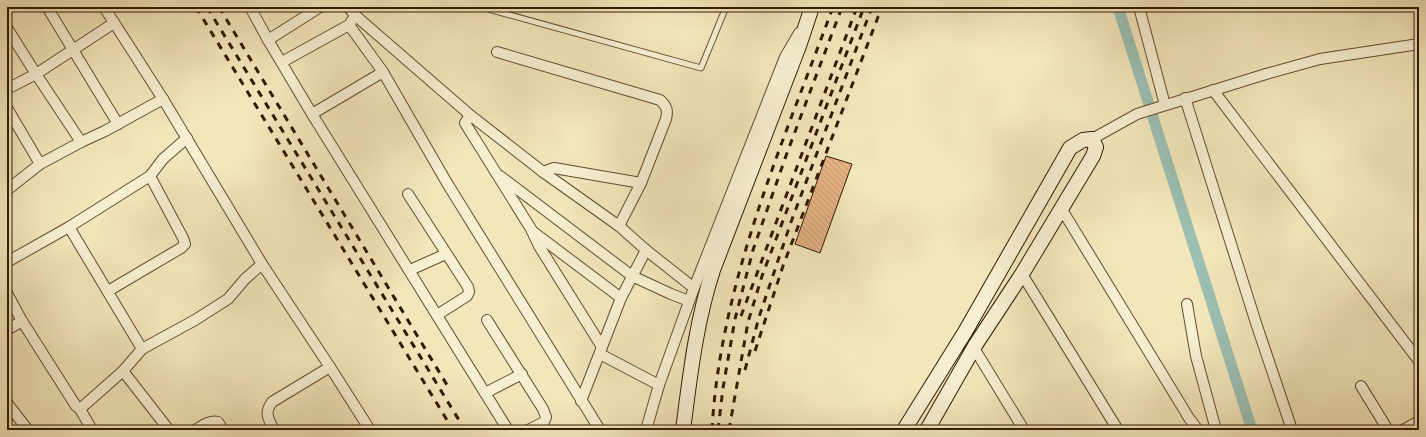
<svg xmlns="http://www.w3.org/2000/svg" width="1426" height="437" viewBox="0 0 1426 437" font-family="'Sorts Mill Goudy',serif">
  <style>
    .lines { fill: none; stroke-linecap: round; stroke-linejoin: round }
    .canal { stroke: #9bbfb2; stroke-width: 11 }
    .building { fill: url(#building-back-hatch); stroke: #321900 }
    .lane-casing { stroke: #624c2e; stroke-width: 7 }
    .street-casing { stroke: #624c2e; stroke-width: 12 }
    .secondary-casing { stroke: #321900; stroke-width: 16 }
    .lane { stroke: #f7efd2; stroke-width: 5 }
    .street { stroke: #f7efd2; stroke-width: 10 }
    .secondary { stroke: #f7efd2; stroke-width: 14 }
    .rail { stroke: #321900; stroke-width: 3; stroke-dasharray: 7 7; stroke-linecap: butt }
  </style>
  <defs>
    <pattern id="building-back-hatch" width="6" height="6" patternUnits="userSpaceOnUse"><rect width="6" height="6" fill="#e5b284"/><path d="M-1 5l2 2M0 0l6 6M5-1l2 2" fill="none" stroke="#c59870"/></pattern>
  </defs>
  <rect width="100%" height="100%" fill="#f2e6ba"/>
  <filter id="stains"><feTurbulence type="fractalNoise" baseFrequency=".005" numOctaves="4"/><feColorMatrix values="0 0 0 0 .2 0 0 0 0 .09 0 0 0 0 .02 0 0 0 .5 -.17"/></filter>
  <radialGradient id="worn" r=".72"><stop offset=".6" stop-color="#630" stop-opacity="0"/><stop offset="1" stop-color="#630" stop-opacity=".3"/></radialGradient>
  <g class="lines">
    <polyline class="canal" points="1118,7 1252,430"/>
  </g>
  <polygon class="building" points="826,156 852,164 820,253 795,244"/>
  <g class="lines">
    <g class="lane-casing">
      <polyline id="lane" points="481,7 701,68 726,7"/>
    </g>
    <g class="street-casing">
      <g id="street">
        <polyline points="47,7 118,124"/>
        <polyline points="104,7 163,99 262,264 330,367 370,430"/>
        <polyline points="250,7 268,40 312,114 508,430"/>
        <polyline points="348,7 356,16 470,115 543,172 619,226 646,250 694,288"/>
        <polyline points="1139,7 1165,105"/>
        <polyline points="349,25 383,72 447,183 600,430"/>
        <polyline points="7,28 36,74 81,142"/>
        <polyline points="268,40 320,7"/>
        <path d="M 497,52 L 660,100 C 667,106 668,111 666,119 L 641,183 L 619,226"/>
        <polyline points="282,62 349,25 353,19"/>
        <polyline points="7,89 36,74 114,23"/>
        <polyline points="1213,90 1419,361"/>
        <polyline points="1185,98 1256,323 1292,430"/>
        <polyline points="7,108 40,164"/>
        <polyline points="312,114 383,72"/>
        <polyline points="470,115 465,123 531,229 539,246 602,347"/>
        <polyline points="1092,139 1137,114 1266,74 1320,59 1419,44"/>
        <polyline points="543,172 554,168 641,183"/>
        <polyline points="500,176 632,276 671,294 689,301"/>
        <polyline points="7,190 40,164 81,142 105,131 163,99"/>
        <polyline points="408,194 468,287 469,292 467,296 437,315"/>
        <polyline points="1061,208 1189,418 1198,430"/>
        <polyline points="69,227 142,349"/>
        <polyline points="532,231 621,298"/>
        <polyline points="7,262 69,227 150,176 163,159 187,138"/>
        <polyline points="410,270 446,254"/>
        <polyline points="1022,274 1118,430"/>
        <polyline points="108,291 181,248 185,244 183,238 150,176"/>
        <polyline points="7,293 22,321 76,406 80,409 92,430"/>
        <polyline points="1187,304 1196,356 1216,430"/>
        <polyline points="487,320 543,409 546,417 544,422 528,430"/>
        <polyline points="7,330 22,321"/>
        <polyline points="974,348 1024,430"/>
        <polyline points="600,354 659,385"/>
        <polyline points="123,371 169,430"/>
        <polyline points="1361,386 1388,430"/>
        <polyline points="485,393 522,374"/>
        <polyline points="581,401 621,298 646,250"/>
        <polyline points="7,403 28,430"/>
        <polyline points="80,409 123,371 142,349 195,320 228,299 245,279 262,264"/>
        <path d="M 195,430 C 202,426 209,420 218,422 L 223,430"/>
        <path d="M 274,430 C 268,418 264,413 272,402 L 330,367"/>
        <polyline points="646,430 659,385 694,288 785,57 799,33"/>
        <polyline points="1403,430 1419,421"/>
      </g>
    </g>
    <g class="secondary-casing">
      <g id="secondary">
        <path d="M 683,430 C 690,376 696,322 713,270 L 799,46 L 812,7"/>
        <polyline points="904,430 965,332 1070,148 1083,140 1092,139 1096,147 1093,156 1022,274 976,344 927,430"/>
      </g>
    </g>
    <use href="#lane" class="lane"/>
    <use href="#street" class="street"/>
    <use href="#secondary" class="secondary"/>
    <g class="rail">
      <polyline points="196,7 453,430"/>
      <polyline points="207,7 465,430"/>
      <polyline points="219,7 447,385"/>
      <polyline points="741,316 857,7"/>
      <polyline points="755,351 783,266 878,17 884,7"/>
      <polyline points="745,370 759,317 791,222 872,7"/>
      <path d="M 712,430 C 720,283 783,143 833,7"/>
      <polyline points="718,430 723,388 735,319 753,250 787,153 842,7"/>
      <polyline points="729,430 748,322 762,276 864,7"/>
    </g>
  </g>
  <rect width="1426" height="437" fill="none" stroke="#f2e6ba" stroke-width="24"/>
  <rect x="8" y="8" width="1410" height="421" fill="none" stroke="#321900" stroke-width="2"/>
  <rect x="12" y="12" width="1402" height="413" fill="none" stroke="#321900"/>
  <rect width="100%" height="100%" filter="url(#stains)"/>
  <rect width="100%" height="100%" fill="url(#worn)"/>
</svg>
